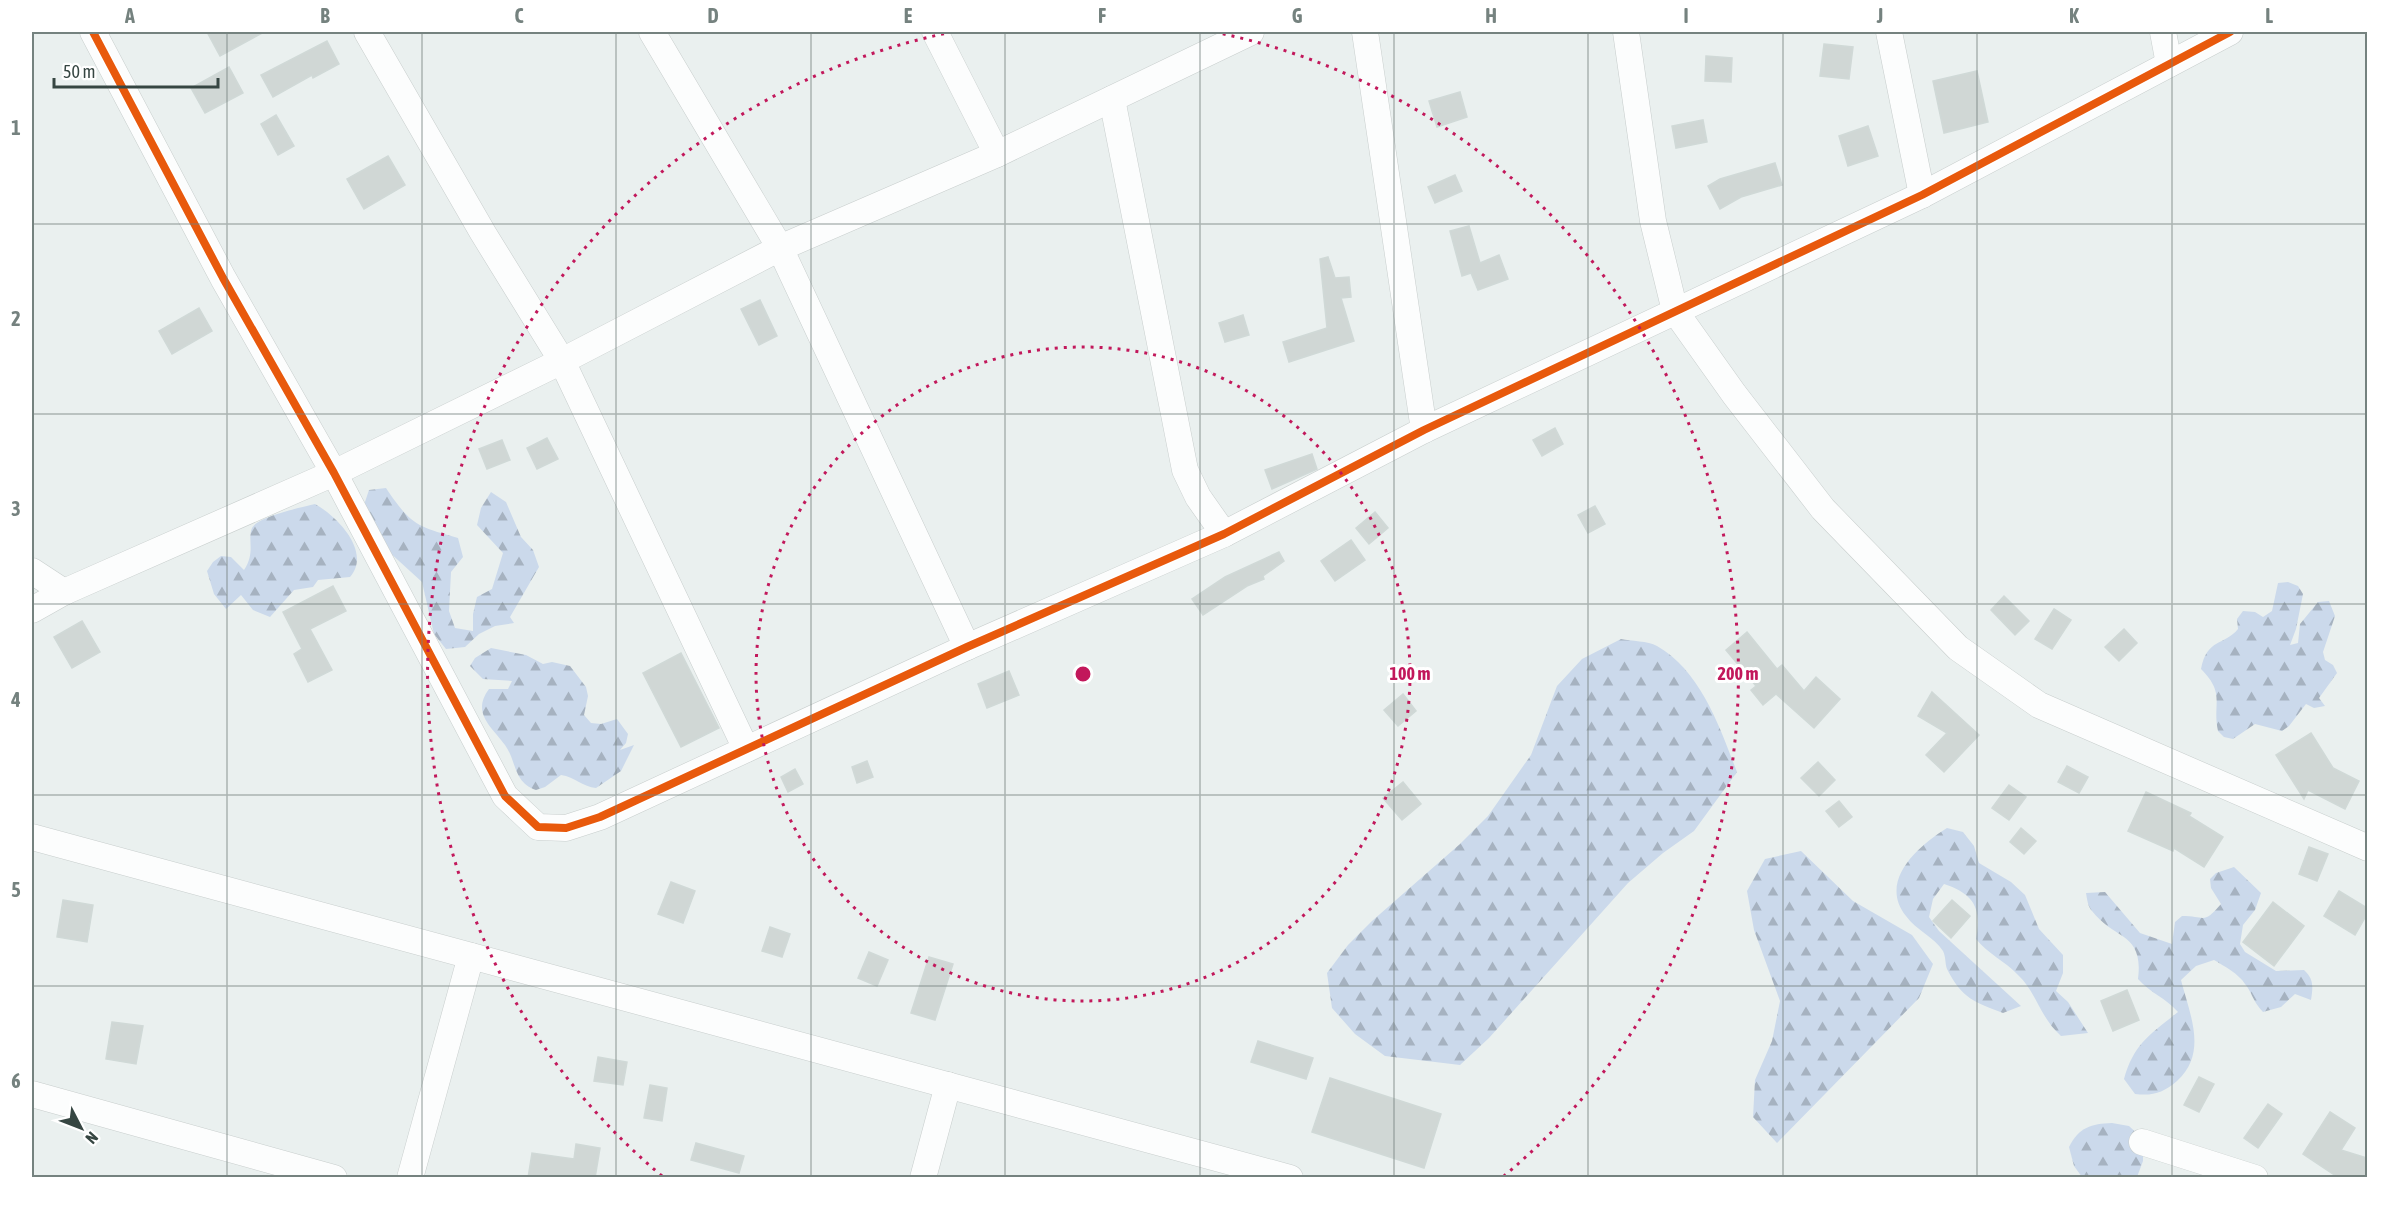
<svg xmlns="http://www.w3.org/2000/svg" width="2399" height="1209" viewBox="0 0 2399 1209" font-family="'Asap Condensed',sans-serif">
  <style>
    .forest { fill: url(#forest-firs) }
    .building { fill: #d0d7d5; stroke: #d0d9d7; stroke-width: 1.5 }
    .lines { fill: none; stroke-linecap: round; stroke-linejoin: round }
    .minor-casing { stroke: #c8cecd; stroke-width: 27 }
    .minor { stroke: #fcfdfd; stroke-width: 26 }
    .cycleway-casing { stroke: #fff; stroke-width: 11 }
    .cycleway { stroke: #e8590c; stroke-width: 8 }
    .grid { fill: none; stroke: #75827f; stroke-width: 1.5; stroke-opacity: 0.55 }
    .ring { fill: none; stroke: #c2185b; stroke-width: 3; stroke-dasharray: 3 6 }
    .centre { fill: #c2185b; stroke: #fff; stroke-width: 3 }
    .ring-label { font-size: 18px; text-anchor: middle; font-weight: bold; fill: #c2185b; stroke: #fff; stroke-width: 6; stroke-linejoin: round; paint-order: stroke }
    .neatline { fill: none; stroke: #75827f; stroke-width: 2 }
    .grid-label { font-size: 20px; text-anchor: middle; font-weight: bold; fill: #75827f }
  </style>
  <defs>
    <pattern id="forest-firs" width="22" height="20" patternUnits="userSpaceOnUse" patternTransform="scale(1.5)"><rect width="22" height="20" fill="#cbd9eb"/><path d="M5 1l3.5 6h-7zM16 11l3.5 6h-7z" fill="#a6b2c0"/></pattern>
  </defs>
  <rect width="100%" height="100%" fill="#eaf0ef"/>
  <g class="forest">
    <path d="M 386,488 C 411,525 416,526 458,538 L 463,557 L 451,572 L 449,611 L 455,628 L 473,631 L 473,614 L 477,597 L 492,589 L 503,553 L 477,525 L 481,508 L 491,492 L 506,502 L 521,537 L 533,550 L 539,567 L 510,617 L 514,623 L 495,626 L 479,634 L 465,647 L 446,649 L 434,634 L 422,582 L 365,530 L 362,511 L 369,490 Z"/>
    <path d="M 315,504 C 337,516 372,552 350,577 L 318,580 L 313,587 L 294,590 L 270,617 L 253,610 L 241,595 L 226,609 L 214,594 L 207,571 L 213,562 L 221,556 L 231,557 L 244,570 C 256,552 247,540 252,528 C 257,517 302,507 315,504 Z"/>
    <path d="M 2288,582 L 2298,586 L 2303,594 L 2296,629 L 2290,645 L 2298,643 L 2300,624 L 2318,602 L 2329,601 L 2335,616 L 2323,652 L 2325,660 L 2333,665 L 2337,673 L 2319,698 L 2325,706 L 2314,708 L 2306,704 L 2289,726 L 2282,731 L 2255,724 L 2233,739 L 2224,737 L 2218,731 C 2212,703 2226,694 2201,669 C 2207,638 2224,646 2238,629 L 2237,619 L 2243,611 L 2255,612 L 2263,617 L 2272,611 L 2278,583 Z"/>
    <path d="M 1621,639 C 1631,641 1648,641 1657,646 C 1701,671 1720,728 1737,772 L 1694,831 L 1663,853 L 1628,883 L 1489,1038 L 1460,1065 L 1385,1056 L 1355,1034 L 1332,1008 L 1327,973 L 1348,945 L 1372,921 L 1460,844 L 1488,816 L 1531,755 L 1557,686 L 1582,659 Z"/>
    <path d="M 491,648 L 526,655 L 543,664 L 552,662 L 570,666 L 586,687 L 588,696 L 584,715 L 591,723 L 601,724 L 617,719 L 628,734 L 626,743 L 620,750 L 634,745 L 621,771 L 596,788 C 583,787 575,777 561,775 L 545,787 L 536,790 C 513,782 517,762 505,745 C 492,727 471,713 489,689 L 508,689 L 512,681 L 483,679 L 470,666 L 475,658 Z"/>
    <path d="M 1947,828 L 1963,832 L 1974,846 L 1979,863 L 2011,882 L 2025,895 L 2039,929 L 2063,955 L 2063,973 L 2056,991 L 2068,1002 L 2088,1033 L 2061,1036 C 2039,1016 2037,993 2018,975 C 2005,961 1988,954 1976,939 C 1982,908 1974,894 1944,884 L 1933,899 L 1929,917 L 1939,931 L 2021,1006 L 2003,1013 C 1975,1002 1962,999 1947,969 C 1945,964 1946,957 1943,951 C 1934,937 1916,930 1906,916 C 1878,881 1918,846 1947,828 Z"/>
    <polygon points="1801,851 1853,901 1912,935 1933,964 1919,998 1777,1143 1753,1117 1755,1080 1772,1041 1780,1001 1754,930 1747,891 1765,859"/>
    <path d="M 2234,867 L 2261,893 L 2255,910 L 2243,925 L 2240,944 L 2245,952 L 2276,971 L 2304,970 C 2314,979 2313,987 2311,1000 L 2295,994 L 2281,1007 L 2263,1012 C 2252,1000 2253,994 2245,984 C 2239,974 2224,966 2214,960 L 2196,966 L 2181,980 C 2190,1015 2208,1053 2177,1081 C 2163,1093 2153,1096 2135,1094 L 2124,1079 C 2134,1043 2151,1034 2178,1012 C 2166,998 2150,993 2138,979 C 2144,932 2114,940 2092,911 C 2088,907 2087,899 2086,893 L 2105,892 L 2140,933 L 2172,944 L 2175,922 L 2182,916 C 2206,916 2203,925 2221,904 L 2211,888 L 2210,879 L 2216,873 Z"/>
    <path d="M 2112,1123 L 2129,1126 L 2143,1139 L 2143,1161 L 2137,1177 L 2082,1177 L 2074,1166 L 2069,1147 C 2079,1127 2091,1124 2112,1123 Z"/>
  </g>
  <g class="building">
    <polygon points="207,32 264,32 220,56"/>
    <polygon points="327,41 339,64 313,78 312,75 273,97 261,75"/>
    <polygon points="1824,44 1853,47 1849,79 1820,76"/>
    <polygon points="1706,56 1732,58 1731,82 1705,81"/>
    <polygon points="229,67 243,93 205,113 191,88"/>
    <polygon points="1977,71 1988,122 1944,133 1933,81"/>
    <polygon points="1460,92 1467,117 1437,127 1429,101"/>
    <polygon points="276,115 294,146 278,155 261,124"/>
    <polygon points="1703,120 1707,142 1676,148 1672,126"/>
    <polygon points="1868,126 1878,156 1848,166 1839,136"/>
    <polygon points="388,156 405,185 364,209 347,179"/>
    <polygon points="1775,163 1782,185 1741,197 1720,209 1708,186 1720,179"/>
    <polygon points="1455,175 1462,191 1435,203 1428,187"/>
    <polygon points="1469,226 1480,263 1499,255 1508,279 1478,290 1471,273 1462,276 1450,231"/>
    <polygon points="1328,257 1335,278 1349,277 1351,297 1341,298 1354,341 1289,362 1283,342 1327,328 1320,259"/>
    <polygon points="760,300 777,336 759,345 741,309"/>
    <polygon points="199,308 212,331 172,354 159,331"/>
    <polygon points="1243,315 1249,335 1225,342 1219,323"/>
    <polygon points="1555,428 1563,444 1542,456 1533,440"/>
    <polygon points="547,438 558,459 537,469 527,448"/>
    <polygon points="502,440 510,460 487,469 479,449"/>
    <polygon points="1312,454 1317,469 1272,489 1265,470"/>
    <polygon points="1595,506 1605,524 1588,533 1578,515"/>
    <polygon points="1375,512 1388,528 1369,544 1356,528"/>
    <polygon points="1351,540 1365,560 1335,581 1321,561"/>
    <polygon points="1279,552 1284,561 1263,576 1264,579 1247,586 1203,615 1192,599 1225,577"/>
    <polygon points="333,586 346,611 310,629 332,670 308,682 294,654 302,649 283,612"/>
    <polygon points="2004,596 2029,621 2015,635 1991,610"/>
    <polygon points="2054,609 2071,620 2052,649 2035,639"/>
    <polygon points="82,621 100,652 72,668 54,637"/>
    <polygon points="2124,629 2137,643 2119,661 2105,647"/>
    <polygon points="1747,632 1777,669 1782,665 1804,691 1816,677 1840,699 1814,728 1776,694 1763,705 1751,690 1756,686 1726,650"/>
    <polygon points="681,653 719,728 681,747 643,673"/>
    <polygon points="1009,671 1019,695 987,708 978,684"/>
    <polygon points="1932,692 1979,735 1944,772 1926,755 1947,733 1918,716"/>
    <polygon points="1403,694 1416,711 1398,726 1384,710"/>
    <polygon points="2311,733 2333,768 2359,781 2345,809 2308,790 2304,799 2276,755"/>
    <polygon points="867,761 873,777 857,783 852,767"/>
    <polygon points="1818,762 1835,780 1819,796 1801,778"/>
    <polygon points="2067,766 2088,777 2079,793 2058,782"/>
    <polygon points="795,769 803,784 788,792 781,777"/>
    <polygon points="1403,782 1421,804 1402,820 1383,798"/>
    <polygon points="2009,785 2026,797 2009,820 1992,808"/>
    <polygon points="2146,792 2191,813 2189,816 2223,837 2204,867 2174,848 2173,851 2128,831"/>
    <polygon points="1839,801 1852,817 1839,827 1826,811"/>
    <polygon points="2021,828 2036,841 2024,854 2010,842"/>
    <polygon points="2309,847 2328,854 2317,881 2299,874"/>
    <polygon points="671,882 695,891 683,923 658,914"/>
    <polygon points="2339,891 2367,908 2367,914 2355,935 2324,916"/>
    <polygon points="63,900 93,905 87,942 57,937"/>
    <polygon points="1952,900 1970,916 1951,938 1933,921"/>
    <polygon points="2273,902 2304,926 2274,966 2243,942"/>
    <polygon points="770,927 790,934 782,957 762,951"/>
    <polygon points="869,952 888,960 877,986 858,978"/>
    <polygon points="929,957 953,964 935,1020 911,1013"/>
    <polygon points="2127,990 2139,1020 2113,1031 2101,1001"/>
    <polygon points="112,1022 143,1026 136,1064 106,1059"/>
    <polygon points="1258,1041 1313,1058 1306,1079 1251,1062"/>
    <polygon points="598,1057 627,1062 623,1085 594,1081"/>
    <polygon points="2199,1077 2214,1084 2199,1112 2184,1105"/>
    <polygon points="1330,1078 1441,1114 1424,1168 1312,1132"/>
    <polygon points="650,1085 667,1088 662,1121 644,1118"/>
    <polygon points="2268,1104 2282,1114 2258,1148 2244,1138"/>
    <polygon points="2330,1112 2355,1128 2341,1150 2367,1158 2367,1178 2339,1178 2303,1154"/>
    <polygon points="696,1143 744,1156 739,1173 691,1160"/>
    <polygon points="576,1144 600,1148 595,1178 528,1178 532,1153 574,1159"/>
  </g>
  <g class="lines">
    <g class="minor-casing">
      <g id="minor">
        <polyline points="93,32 223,278 334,473 505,796 538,827 566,828 600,817 967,647 1224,534 1424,430 1922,195 2230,32"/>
        <polyline points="367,32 483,233 562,361 746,749"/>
        <polyline points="652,32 780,248 967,647"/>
        <polyline points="935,32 997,154"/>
        <polyline points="1365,32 1424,430"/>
        <polyline points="1626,32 1653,221 1675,311 1734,394 1823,509 1958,648 2039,705 2368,848"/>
        <polyline points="1889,32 1922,195"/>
        <polyline points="2163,32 2169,64"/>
        <polyline points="1112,99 1185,470 1198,497 1224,534"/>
        <polyline points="32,571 64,592"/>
        <polyline points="32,610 64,592 334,473 562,361 780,248 997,154 1251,32"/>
        <polyline points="32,837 1290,1178"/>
        <polyline points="32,1094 334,1178"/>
        <polyline points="2142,1142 2255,1178"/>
        <polyline points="410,1178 471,956"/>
        <polyline points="923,1178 948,1085"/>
      </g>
    </g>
    <use href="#minor" class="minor"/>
    <g class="cycleway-casing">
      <polyline id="cycleway" points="93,32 223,278 334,473 505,796 538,827 566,828 600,817 967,647 1224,534 1424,430 1922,195 2230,32"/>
    </g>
    <use href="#cycleway" class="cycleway"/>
  </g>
  <path class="grid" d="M 227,32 L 227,1178M 422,32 L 422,1178M 616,32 L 616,1178M 811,32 L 811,1178M 1005,32 L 1005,1178M 1200,32 L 1200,1178M 1394,32 L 1394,1178M 1588,32 L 1588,1178M 1783,32 L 1783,1178M 1977,32 L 1977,1178M 2172,32 L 2172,1178M 32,224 L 2368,224M 32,414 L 2368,414M 32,604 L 2368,604M 32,795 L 2368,795M 32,986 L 2368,986"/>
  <g class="ring">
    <circle cx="1083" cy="674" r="327"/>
    <path d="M662 1176A655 655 0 0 1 952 32M1214 32A655 655 0 0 1 1504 1176"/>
  </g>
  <circle cx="1083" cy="674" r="9" class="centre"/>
  <g class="ring-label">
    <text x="1410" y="680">100 m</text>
    <text x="1738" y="680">200 m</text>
  </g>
  <rect width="2399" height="1209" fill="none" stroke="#ffffff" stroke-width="66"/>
  <g transform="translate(81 1128) rotate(132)" stroke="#ffffff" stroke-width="4.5" paint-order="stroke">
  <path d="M0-4.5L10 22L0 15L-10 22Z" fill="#364642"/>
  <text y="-9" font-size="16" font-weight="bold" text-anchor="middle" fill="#364642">N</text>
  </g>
  <path d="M54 78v9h164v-9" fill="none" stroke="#364642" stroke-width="3"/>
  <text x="63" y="78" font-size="18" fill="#364642" stroke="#ffffff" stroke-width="4.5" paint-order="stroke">50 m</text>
  <rect x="33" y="33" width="2333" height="1143" class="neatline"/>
  <g class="grid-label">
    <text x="130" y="23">A</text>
    <text x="325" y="23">B</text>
    <text x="519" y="23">C</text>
    <text x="713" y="23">D</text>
    <text x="908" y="23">E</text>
    <text x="1102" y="23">F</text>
    <text x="1297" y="23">G</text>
    <text x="1491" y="23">H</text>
    <text x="1686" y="23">I</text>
    <text x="1880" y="23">J</text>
    <text x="2074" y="23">K</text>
    <text x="2269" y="23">L</text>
    <text x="16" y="135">1</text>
    <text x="16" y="326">2</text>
    <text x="16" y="516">3</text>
    <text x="16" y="707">4</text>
    <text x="16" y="897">5</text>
    <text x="16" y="1088">6</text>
  </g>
</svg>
